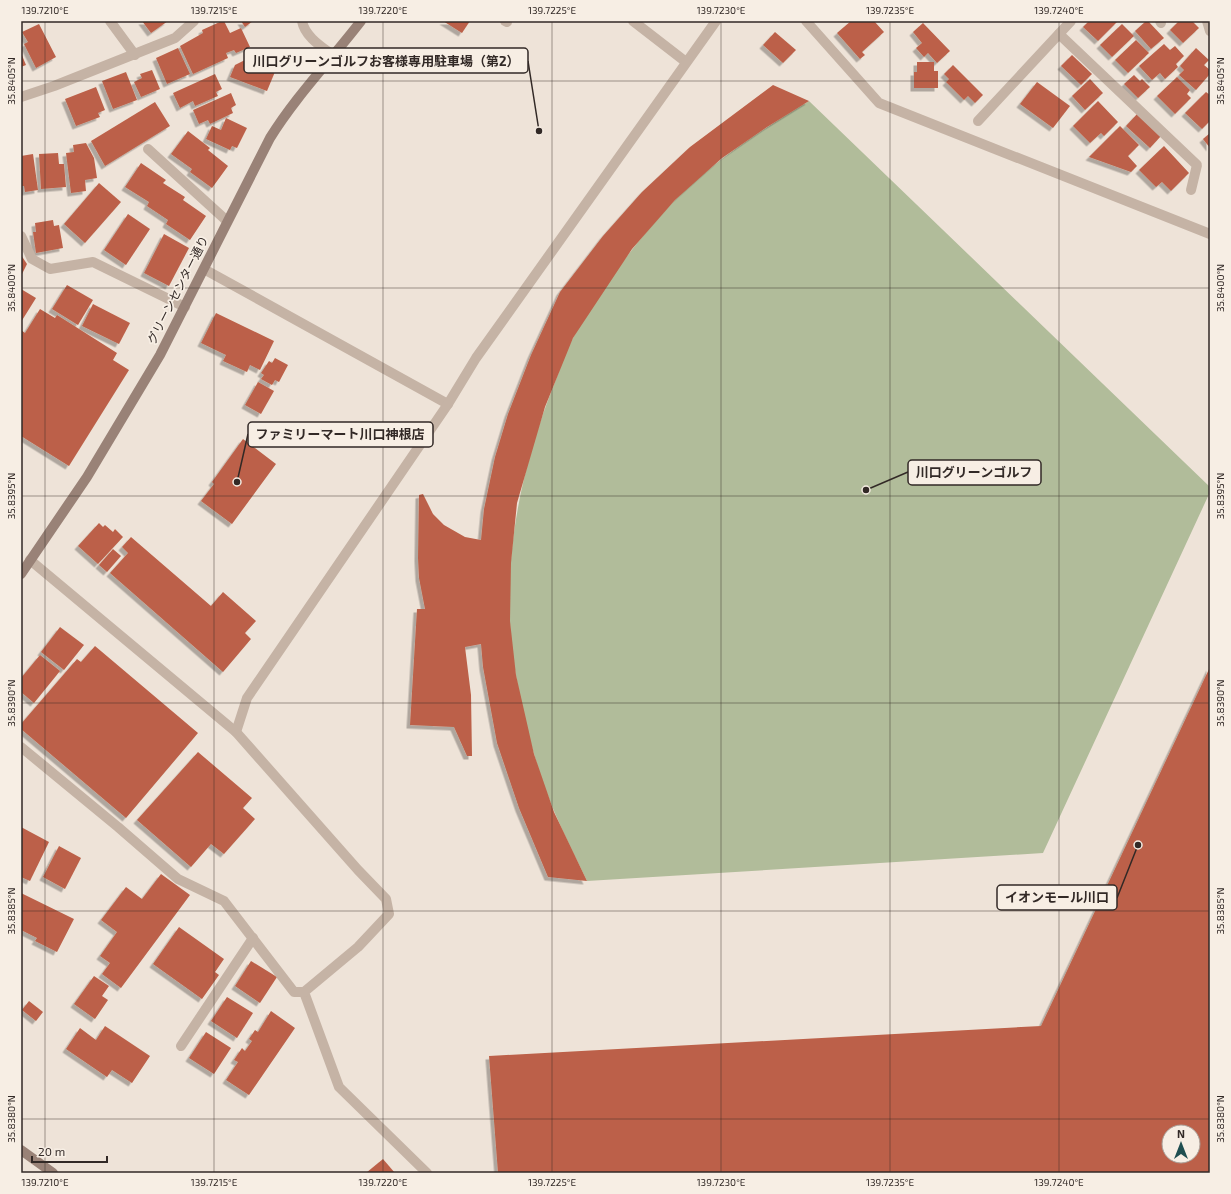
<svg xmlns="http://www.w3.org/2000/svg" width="1231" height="1194" viewBox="0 0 1231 1194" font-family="'Exo 2','Noto Sans JP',sans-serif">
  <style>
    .green { fill: #b1bc9a }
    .building { fill: #bc6148; fill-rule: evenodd; filter: url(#shadow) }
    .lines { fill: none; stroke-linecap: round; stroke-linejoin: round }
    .lane { stroke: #c5b3a5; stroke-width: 10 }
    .street { stroke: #c5b3a5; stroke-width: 10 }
    .secondary { stroke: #998277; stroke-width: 10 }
    .ticks { fill: none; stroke: #322926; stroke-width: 1; stroke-opacity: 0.45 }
    .labels { text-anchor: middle; stroke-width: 3.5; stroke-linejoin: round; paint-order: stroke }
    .street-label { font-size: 12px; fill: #322926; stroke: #f7eee4 }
    .leader { fill: none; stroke: #322926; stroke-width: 1.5 }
    .callout-dot { fill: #322926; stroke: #f7eee4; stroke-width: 1.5 }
    .callout { fill: #f7eee4; stroke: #322926; stroke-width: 1.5 }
    .callout-label { font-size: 13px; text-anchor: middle; font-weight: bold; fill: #322926 }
    .neatline { fill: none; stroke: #322926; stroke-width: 1.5 }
    .ticks-label { font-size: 10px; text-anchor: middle; fill: #322926 }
  </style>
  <defs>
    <filter id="shadow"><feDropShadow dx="-3.5" dy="3.5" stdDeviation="0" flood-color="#0004"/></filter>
  </defs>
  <rect width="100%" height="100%" fill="#eee3d8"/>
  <path class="green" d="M 809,101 L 1210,487 L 1210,492 L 1043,853 L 587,881 C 576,858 564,835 554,811 C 536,768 524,722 516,676 C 498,577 518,474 555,382 C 561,367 566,350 574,336 C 602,287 636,241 674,201 C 714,161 761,130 809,101 Z"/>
  <g class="building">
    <polygon points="142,21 168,21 151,33"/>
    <polygon points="222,21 224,21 230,33 241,28 250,47 236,53 234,50 226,53 228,58 193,74 180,46 203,33 202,30"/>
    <polygon points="241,21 253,21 245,27"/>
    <polygon points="443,21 470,21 462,33"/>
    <polygon points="851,21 874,21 884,32 862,52 865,55 860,59 837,33"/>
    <polygon points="1089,21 1118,21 1098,41 1083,27"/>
    <polygon points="1146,21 1148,21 1164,38 1151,49 1135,31"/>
    <polygon points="1179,21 1192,21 1199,28 1183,43 1170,30"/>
    <polygon points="923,23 950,51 937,63 928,53 924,57 916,48 922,43 913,32"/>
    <polygon points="39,24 56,57 36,68 24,44 28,42 22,32"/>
    <polygon points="1122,24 1134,36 1112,57 1100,45"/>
    <polygon points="775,32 796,50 783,63 763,45"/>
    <polygon points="1136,40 1149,53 1128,73 1115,60"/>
    <polygon points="1164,44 1170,50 1175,46 1184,56 1176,64 1178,67 1165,79 1160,73 1152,80 1139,66"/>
    <polygon points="178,48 190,74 167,84 156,58"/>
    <polygon points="1196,48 1209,60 1204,65 1210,70 1210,74 1196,90 1179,75 1184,70 1180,66"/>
    <polygon points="267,49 282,55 267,91 230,77 235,65"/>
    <polygon points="21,53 26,65 21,67"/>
    <polygon points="1072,55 1092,74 1081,85 1061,66"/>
    <polygon points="917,62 934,62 934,71 938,71 938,88 914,88 914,72 917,72"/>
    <polygon points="953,65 983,95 975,103 968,96 964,100 946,82 949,79 944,74"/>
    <polygon points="152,70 160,89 141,97 134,82 142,78 140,74"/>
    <polygon points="126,72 137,100 113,109 102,81"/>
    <polygon points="215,74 222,89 216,92 218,96 195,106 193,101 180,108 173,93"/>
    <polygon points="1134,75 1140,81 1142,79 1150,87 1138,98 1124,84"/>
    <polygon points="1177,77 1190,90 1187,94 1191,98 1175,114 1157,96"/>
    <polygon points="1090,79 1103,93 1085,110 1072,96"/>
    <polygon points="1037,82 1070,106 1053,128 1020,104"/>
    <polygon points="773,85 809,101 767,127 722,158 675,200 632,249 573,338 545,407 517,503 511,563 510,621 516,675 534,754 554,812 587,881 548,877 519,808 497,743 483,667 481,644 465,647 471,695 472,756 467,756 454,727 410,725 417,609 425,609 419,578 418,558 419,495 423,494 433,514 444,525 465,537 481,540 484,509 495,457 508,414 531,355 560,292 603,236 642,192 690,147"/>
    <polygon points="96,87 105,110 98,113 100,117 76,126 65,99"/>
    <polygon points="1206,92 1210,95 1210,121 1202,129 1185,113"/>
    <polygon points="231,93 236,105 231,108 233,113 210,124 208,120 199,124 193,110"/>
    <polygon points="1098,101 1118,122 1104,136 1101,133 1090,143 1073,126"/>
    <polygon points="155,102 170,126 105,166 91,141"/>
    <polygon points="1137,114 1161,136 1150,148 1126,126"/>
    <polygon points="226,118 247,128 237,148 232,146 230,150 206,139 212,126 221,130"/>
    <polygon points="1120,126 1139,145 1128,156 1137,166 1131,172 1089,157"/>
    <polygon points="188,131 210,148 208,150 228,166 212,188 190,172 192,169 171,154"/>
    <polygon points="1210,133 1210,148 1203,139"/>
    <polygon points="86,143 94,158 97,178 85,180 86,191 71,193 66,153 74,152 73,145"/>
    <polygon points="1164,146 1189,173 1171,191 1162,182 1156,187 1139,170"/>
    <polygon points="58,153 59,164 64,164 66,187 41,189 39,154"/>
    <polygon points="33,154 38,190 25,192 24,186 21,186 21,156"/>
    <polygon points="141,163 166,180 163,183 185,197 183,200 206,216 190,240 166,224 168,220 147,206 149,202 125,187"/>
    <polygon points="99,183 121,202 85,243 64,224"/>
    <polygon points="128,214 150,229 126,265 104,250"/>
    <polygon points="53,220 54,226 59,225 63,248 36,253 33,232 36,232 35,223"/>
    <polygon points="164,234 189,248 169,286 144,273"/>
    <polygon points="21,255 27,264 21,276"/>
    <polygon points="67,285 93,300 78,325 52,309"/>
    <polygon points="21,289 36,298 21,322"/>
    <polygon points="93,304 130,323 119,344 82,326"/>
    <polygon points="40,309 55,318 57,315 117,353 113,360 129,370 69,466 21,436 21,330 25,333"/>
    <polygon points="216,313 274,341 260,370 250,365 247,372 223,361 226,355 201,343"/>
    <polygon points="275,358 288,365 279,382 275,380 272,385 261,379 264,375 261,373 269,361 272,363"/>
    <polygon points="258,382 274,391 261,414 245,405"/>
    <polygon points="243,439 276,464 232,524 201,501 214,484 212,482"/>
    <polygon points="99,523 103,527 105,525 113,532 115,529 123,537 98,564 78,546"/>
    <polygon points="131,537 211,606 223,592 256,621 245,633 251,639 223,672 110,573 128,553 122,547"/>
    <polygon points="113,549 121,556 107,572 99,565"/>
    <polygon points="60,627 84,645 64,670 41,652"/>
    <polygon points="95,646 198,733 126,818 21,729 21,724 77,659 81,662"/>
    <polygon points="40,655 60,671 34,703 21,692 21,678"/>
    <path d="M 1210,667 L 1210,1173 L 498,1173 L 489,1056 L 1041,1026 ZM 1169,1132 L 1193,1132 L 1193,1156 L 1169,1156 Z"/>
    <polygon points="198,752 252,798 243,808 255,819 224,854 211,844 191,867 137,820"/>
    <polygon points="21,827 49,842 30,881 21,877"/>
    <polygon points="59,846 81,858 65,889 43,877"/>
    <polygon points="161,874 190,895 121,988 102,974 110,963 100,956 117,932 101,920 126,887 142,899"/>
    <polygon points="21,893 74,919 57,952 35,941 37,938 21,930"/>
    <polygon points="179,927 224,959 215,972 219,975 202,999 153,964"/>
    <polygon points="251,961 277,977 260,1003 235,986"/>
    <polygon points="94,976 109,986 102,996 108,1000 95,1019 74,1004"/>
    <polygon points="227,997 253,1013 237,1038 211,1021"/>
    <polygon points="29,1001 43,1012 36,1021 22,1010"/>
    <polygon points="271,1011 295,1028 249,1095 226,1080 238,1062 234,1060 242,1048 245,1051 252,1041 249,1039 255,1030 258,1032"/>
    <polygon points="105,1026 150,1056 132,1083 112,1070 107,1077 66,1049 80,1028 96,1040"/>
    <polygon points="206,1032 231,1048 214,1074 189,1058"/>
    <polygon points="383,1159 395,1173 366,1173"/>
  </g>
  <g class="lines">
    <g class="lane">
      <polyline points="110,21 135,55"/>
      <polyline points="505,21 507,22"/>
      <polyline points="1160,21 1161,23"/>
      <polyline points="1059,34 1197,165 1191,190"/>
      <polyline points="148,149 227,221"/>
      <polyline points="21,236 32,259 50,269 93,262 185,307"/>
      <polyline points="181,1046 253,938"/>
    </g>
    <g class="street">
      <path d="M 302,21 C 305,37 322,47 334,56"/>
      <polyline points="633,21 686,62"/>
      <polyline points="806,21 879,103 1210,234"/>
      <polyline points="1207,21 1210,31"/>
      <polyline points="21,97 54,86 175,38 194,21"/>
      <polyline points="978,121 1071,21"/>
      <polyline points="204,269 448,404"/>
      <polyline points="30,560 236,732 358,870 386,899 389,914 358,947 304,992 339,1087 427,1173"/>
      <polyline points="236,732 247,698 448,404 476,358 716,21"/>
      <polyline points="21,747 118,827 178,879 224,901 294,992 304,992"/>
    </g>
    <g class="secondary">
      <path d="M 21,574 L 87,477 L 160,355 L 270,138 C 296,96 331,60 361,21"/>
      <polyline points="21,1150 53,1173"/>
    </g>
  </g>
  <path class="ticks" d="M 45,21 L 45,1173M 214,21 L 214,1173M 383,21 L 383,1173M 552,21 L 552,1173M 721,21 L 721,1173M 890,21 L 890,1173M 1059,21 L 1059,1173M 21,81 L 1210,81M 21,288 L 1210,288M 21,496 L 1210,496M 21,703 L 1210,703M 21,911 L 1210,911M 21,1119 L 1210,1119"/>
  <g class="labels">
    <g class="street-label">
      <text transform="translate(178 290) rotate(-63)" y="4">グリーンセンター通り</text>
    </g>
  </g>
  <path class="leader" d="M539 131L528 61M237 482L248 434M866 490L908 472M1138 845L1117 898"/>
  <g class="callout-dot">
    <circle cx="539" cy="131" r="4"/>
    <circle cx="237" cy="482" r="4"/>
    <circle cx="866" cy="490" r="4"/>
    <circle cx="1138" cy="845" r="4"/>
  </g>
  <g class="callout">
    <rect x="244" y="48" width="284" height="25" rx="4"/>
    <rect x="248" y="422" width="185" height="25" rx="4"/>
    <rect x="908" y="460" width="133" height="25" rx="4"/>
    <rect x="997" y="885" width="120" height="25" rx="4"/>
  </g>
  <g class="callout-label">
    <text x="386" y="66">川口グリーンゴルフお客様専用駐車場（第2）</text>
    <text x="340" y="439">ファミリーマート川口神根店</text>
    <text x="974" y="477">川口グリーンゴルフ</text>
    <text x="1057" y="902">イオンモール川口</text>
  </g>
  <rect width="1231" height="1194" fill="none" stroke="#f7eee4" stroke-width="44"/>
  <g transform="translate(1181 1144)"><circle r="19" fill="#f7eee4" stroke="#a89f98"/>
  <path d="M0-3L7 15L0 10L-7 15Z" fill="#1f4e50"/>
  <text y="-6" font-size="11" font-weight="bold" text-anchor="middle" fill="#322926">N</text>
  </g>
  <path d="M32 1156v6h75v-6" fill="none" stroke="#322926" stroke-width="2"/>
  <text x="38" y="1156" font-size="12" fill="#322926" stroke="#f7eee4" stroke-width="3" paint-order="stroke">20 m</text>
  <rect x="22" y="22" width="1187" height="1150" class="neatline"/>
  <g class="ticks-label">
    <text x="45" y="14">139.7210°E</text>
    <text x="214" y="14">139.7215°E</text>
    <text x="383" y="14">139.7220°E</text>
    <text x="552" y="14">139.7225°E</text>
    <text x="721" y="14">139.7230°E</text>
    <text x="890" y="14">139.7235°E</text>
    <text x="1059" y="14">139.7240°E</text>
    <text transform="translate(11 81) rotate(-90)" y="4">35.8405°N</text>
    <text transform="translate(1220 81) rotate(-90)" y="4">35.8405°N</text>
    <text transform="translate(11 288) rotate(-90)" y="4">35.8400°N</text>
    <text transform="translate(1220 288) rotate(-90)" y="4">35.8400°N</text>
    <text transform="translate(11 496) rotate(-90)" y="4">35.8395°N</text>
    <text transform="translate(1220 496) rotate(-90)" y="4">35.8395°N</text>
    <text transform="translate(11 703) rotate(-90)" y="4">35.8390°N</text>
    <text transform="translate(1220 703) rotate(-90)" y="4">35.8390°N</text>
    <text transform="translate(11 911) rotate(-90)" y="4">35.8385°N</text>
    <text transform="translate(1220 911) rotate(-90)" y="4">35.8385°N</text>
    <text transform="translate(11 1119) rotate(-90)" y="4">35.8380°N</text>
    <text transform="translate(1220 1119) rotate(-90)" y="4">35.8380°N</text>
    <text x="45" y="1186">139.7210°E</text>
    <text x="214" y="1186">139.7215°E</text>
    <text x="383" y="1186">139.7220°E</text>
    <text x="552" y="1186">139.7225°E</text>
    <text x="721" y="1186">139.7230°E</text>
    <text x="890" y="1186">139.7235°E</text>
    <text x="1059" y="1186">139.7240°E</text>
  </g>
</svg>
